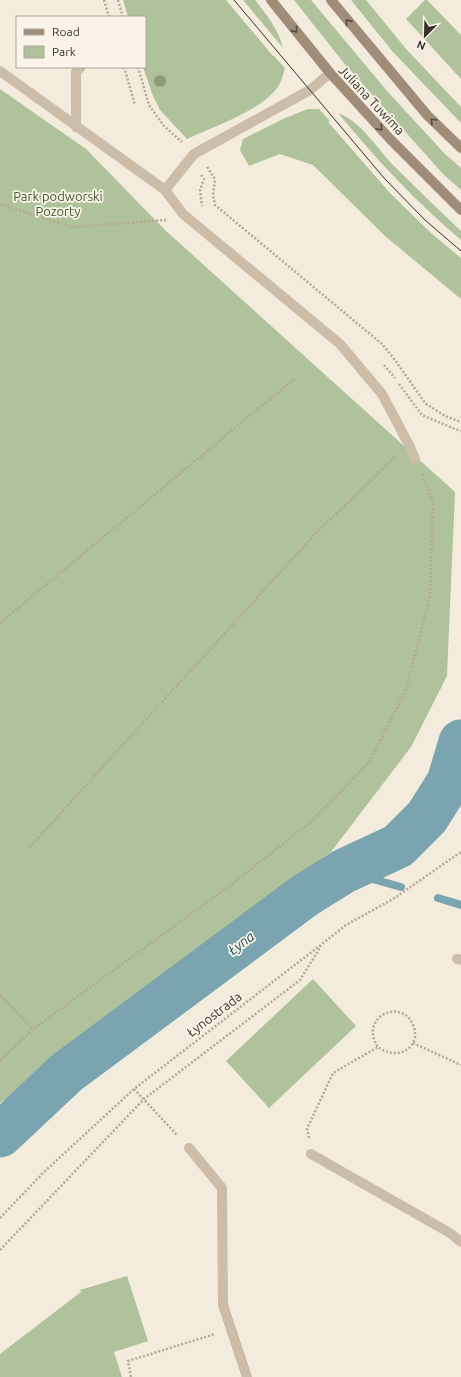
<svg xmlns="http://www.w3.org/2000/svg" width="461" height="1377" viewBox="0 0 461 1377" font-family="Ubuntu,sans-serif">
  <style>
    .green { fill: #afc29b }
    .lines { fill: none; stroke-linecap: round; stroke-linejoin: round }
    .stream { stroke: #7aa5b0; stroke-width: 8 }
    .river { stroke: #7aa5b0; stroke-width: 45 }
    .path { stroke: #b7a891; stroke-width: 2.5; stroke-dasharray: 2 2; stroke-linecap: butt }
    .service { stroke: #cbbda7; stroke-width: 10 }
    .secondary { stroke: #9f8d79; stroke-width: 10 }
    .tram { stroke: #372f28; stroke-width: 1 }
    .tree { fill: #909a7b }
    .oneway { stroke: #564b40 }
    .labels { text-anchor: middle; stroke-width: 3.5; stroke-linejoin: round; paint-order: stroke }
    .street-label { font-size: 13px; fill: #372f28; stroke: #faf5e8 }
    .park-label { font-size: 13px; fill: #3f562b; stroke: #faf5e8 }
    .water-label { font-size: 14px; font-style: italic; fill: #1c4c5a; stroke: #faf5e8 }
  </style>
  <rect width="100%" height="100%" fill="#f3ecdc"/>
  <g class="green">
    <path d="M 123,0 L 226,0 L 273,56 L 274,56 L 285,68 C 283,74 282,80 279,85 C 264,110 213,127 187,139 L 160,110 L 153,96 L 143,67 L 145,67 L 145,17 L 128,17 Z"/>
    <path d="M 243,0 L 255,0 C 267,15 278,29 283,48 Z"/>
    <polygon points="294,0 311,0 387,91 445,154 461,168 461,190 443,174 344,63"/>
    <polygon points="351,0 366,0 407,50 461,107 461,123 393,52"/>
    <polygon points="425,0 427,0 461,35 461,79 406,19"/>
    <polygon points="0,89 86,149 165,230 455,492 447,676 411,747 331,852 0,1103"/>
    <polygon points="308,109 319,109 330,121 328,122 390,193 431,233 461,258 461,299 385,236 313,165 280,154 249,166 240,150 243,139 285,118"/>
    <path d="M 338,113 C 361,121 378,150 395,167 C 417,189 439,210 461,231 L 461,240 C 416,202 376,159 338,113 Z"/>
    <polygon points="313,979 356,1026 269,1108 226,1061"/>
    <polygon points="127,1276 148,1341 114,1352 122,1377 0,1377 0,1354 81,1292 80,1290"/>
  </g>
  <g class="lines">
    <g class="stream">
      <polyline points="344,871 401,887"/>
      <polyline points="438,898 461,905"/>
    </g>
    <polyline class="river" points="0,1135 66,1073 304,896 344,871 398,846 427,817 449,782 461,742"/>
    <g class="path">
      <polyline points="104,0 109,17"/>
      <polyline points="118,0 123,17"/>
      <polyline points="124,67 135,105"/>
      <polyline points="138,67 149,105 164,126 182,142"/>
      <polyline points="207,167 215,179 213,195 215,205 382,344 395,360 425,403 445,416 461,422"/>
      <polyline points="201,175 204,179 200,190 202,206"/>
      <polyline points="0,204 72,227 166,220"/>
      <polyline points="384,365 395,378"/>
      <polyline points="399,384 422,415 455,429 461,431"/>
      <polyline points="0,623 294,379"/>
      <polyline points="30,847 315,534 395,457"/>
      <polyline points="0,995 33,1029"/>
      <polyline points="413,1043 461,1065"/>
      <polyline points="0,1061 33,1029 228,887 311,822 370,761 406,690 430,595 433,503 422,474"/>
      <polyline points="134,1089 177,1135"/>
      <path d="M 309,1138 L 307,1129 L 333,1073 L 378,1047 C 391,1057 411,1055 415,1037 C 415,1033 415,1029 413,1025 C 402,997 358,1017 378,1047"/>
      <polyline points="0,1218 44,1172 134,1089 322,944 346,925 393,899 461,852"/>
      <polyline points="0,1250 144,1099 300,980 321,946"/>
      <polyline points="131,1377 128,1361 215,1334"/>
    </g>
    <g class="service">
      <polyline points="0,71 165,190 194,154 310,90 330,73"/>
      <polyline points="76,127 76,72 81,67"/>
      <polyline points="165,190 183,214 340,344 382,394 409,445 415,459"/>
      <polyline points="457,959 461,960"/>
      <polyline points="189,1148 222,1188 223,1305 247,1377"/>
      <polyline points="311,1154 450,1233 461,1242"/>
    </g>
    <g class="secondary">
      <polyline points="271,0 330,73 390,139 461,210"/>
      <polyline points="331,0 428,116 461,148"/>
    </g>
    <polyline class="tram" points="234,0 384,178 425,220 461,251"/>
  </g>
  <circle class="tree" cx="160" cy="81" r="6"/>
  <defs><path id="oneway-chevron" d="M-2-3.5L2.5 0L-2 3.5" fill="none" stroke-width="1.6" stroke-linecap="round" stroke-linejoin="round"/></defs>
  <g class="oneway">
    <use href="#oneway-chevron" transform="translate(348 22) rotate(-129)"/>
    <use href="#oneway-chevron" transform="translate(295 30) rotate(51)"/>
    <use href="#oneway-chevron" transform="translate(433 121) rotate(-136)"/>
    <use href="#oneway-chevron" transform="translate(380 128) rotate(47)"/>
  </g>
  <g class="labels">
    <g class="street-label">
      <text transform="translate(372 100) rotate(47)" y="5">Juliana Tuwima</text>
      <text transform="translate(214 1014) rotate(-37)" y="5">Łynostrada</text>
    </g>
    <g class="park-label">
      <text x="58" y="201">Park podworski<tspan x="58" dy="15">Pozorty</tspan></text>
    </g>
    <g class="water-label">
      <text transform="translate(241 943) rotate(-37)" y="5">Łyna</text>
    </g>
  </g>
  <rect x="16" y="16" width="130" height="52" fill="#faf5e8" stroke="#aca69b"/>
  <rect x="24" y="29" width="20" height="6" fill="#9f8d79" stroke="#aca69b"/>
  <text x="52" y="36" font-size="12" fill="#372f28">Road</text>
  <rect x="24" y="46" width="20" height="12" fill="#afc29b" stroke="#aca69b"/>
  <text x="52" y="56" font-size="12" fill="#372f28">Park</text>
  <g transform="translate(425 36) rotate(203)" stroke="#faf5e8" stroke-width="3" paint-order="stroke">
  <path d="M0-3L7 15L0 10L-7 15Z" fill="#372f28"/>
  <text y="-6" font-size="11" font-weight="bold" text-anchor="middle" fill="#372f28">N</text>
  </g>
</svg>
